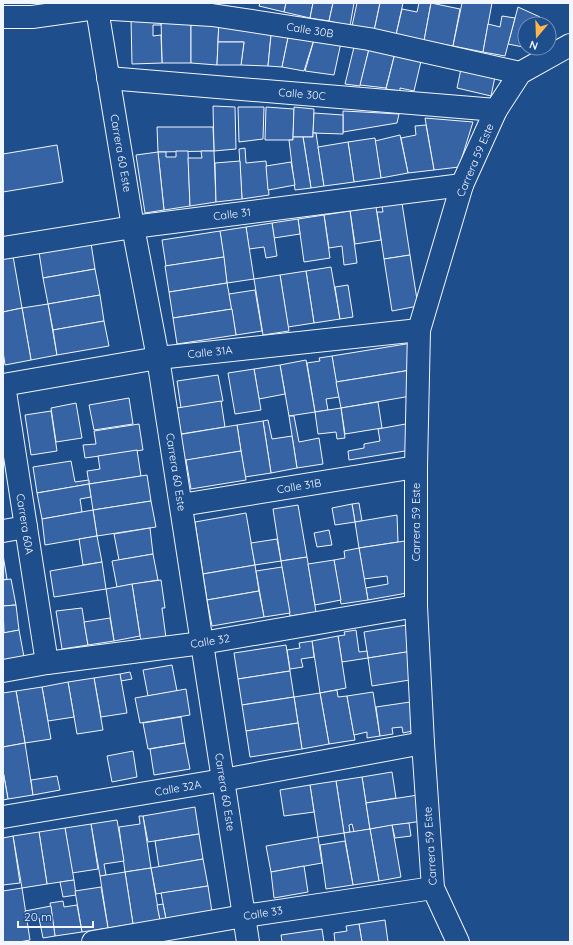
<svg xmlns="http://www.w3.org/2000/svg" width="573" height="945" viewBox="0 0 573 945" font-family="Quicksand,sans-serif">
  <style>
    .building { fill: #3563a3; stroke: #f2f6ff }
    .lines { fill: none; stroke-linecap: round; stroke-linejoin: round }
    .street-casing { stroke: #f2f6ff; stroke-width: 24 }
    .street { stroke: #1f4e8c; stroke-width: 22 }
    .labels { text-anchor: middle; stroke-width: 3; stroke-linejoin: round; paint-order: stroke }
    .street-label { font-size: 11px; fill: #f2f6ff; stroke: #1f4e8c }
  </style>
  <rect width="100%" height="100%" fill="#1f4e8c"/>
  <g class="building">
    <polygon points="260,3 286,3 284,12 259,6"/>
    <polygon points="286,3 313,3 310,18 284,12"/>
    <polygon points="313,3 333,3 329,21 310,18"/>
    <polygon points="333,3 354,3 350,26 329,21"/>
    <polygon points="357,3 380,3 374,31 352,26"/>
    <polygon points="380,3 403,3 396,35 374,31"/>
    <polygon points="419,3 431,3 424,41 396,35 402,9 417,12"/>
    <polygon points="431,3 460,9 453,46 424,41"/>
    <polygon points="462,3 492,3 483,52 453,46"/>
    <polygon points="518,7 540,17 538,22 541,24 525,24 525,40 523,47 508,44"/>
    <polygon points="502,16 515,18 505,56 483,52 488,24 500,27"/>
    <polygon points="161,18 191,18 191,63 162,63"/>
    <polygon points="161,18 161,25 153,25 153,36 161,35 162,63 132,64 131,19"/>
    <polygon points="191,18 219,20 217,65 191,63"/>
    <polygon points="219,20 272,25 268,66 241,65 244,42 218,42"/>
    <polygon points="272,25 290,28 282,67 268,66"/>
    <polygon points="290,28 316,33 304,71 282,67"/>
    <polygon points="316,33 342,38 334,75 305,71"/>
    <polygon points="218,42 244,42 241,65 217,65"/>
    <polygon points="354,47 369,49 360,86 345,84"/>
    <polygon points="369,49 395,53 386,88 360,85"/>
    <polygon points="395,53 422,57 414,91 400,88 400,91 386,89"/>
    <polygon points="462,64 496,72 491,96 457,88"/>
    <polygon points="213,106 235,107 236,149 214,151"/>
    <polygon points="238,107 264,107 263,139 239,142"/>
    <polygon points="266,107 294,109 293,140 265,140"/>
    <polygon points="294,107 314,109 313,137 293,137"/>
    <polygon points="343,111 363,112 399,114 397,123 343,132"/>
    <polygon points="314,113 343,115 343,134 313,133"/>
    <polygon points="425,118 473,122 459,167 434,170"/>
    <polygon points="426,125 434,170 408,173 401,138 416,135 415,126"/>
    <polygon points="157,127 213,127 214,151 158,152"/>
    <polygon points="313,133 316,133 324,186 311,188 303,137 313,137"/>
    <polygon points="400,135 408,173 381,178 375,141"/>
    <polygon points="293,137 303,137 311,188 295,190 289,140 293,140"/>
    <polygon points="375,138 381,178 354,182 348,142"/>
    <polygon points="348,142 354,182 324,186 318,147"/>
    <polygon points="57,145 63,182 3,192 3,154"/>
    <polygon points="245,148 246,163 266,161 269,195 242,199 239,149"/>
    <polygon points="176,151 188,151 190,206 164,210 158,152 166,152 166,157 176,157"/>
    <polygon points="201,151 214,151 216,202 190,206 188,158 202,158"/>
    <polygon points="158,152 164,210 145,213 136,155"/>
    <polygon points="240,161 242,199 216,202 215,163"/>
    <polygon points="291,162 295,185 268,190 266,166"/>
    <polygon points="402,203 410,255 384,259 377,212 383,212 382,206"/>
    <polygon points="376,207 381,240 355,244 350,211"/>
    <polygon points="350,211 357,263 344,265 342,246 329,248 324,215"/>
    <polygon points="324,215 330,258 304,262 298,219"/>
    <polygon points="298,219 300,234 274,238 272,223"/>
    <polygon points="272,223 277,256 266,258 264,247 249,249 246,227"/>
    <polygon points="246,227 254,279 227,283 220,231"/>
    <polygon points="220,231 224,257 166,266 162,240"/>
    <polygon points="91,243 95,269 43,278 39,252"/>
    <polygon points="410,255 418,306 392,311 384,259"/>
    <polygon points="13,256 22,308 3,312 3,258"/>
    <polygon points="224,257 227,283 169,292 165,266"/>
    <polygon points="331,267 340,319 314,323 306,271"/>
    <polygon points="95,269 100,295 48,304 43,278"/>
    <polygon points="306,271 314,323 288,327 280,275"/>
    <polygon points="280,275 289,331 263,335 254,279"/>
    <polygon points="227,283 232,309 173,318 169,292"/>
    <polygon points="348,285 353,317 340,319 335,287"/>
    <polygon points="255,290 262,331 236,335 229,294"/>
    <polygon points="100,295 104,321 53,330 48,304"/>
    <polygon points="48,304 57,355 31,360 22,308"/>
    <polygon points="22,308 31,360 5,365 3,351 3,312"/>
    <polygon points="232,309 236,335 177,344 173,318"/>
    <polygon points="104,321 109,346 57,355 53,330"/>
    <polygon points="412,343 411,370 336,382 332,356"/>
    <polygon points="332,356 339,397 326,399 328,410 315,412 307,363 320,361 319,358"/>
    <polygon points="306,360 315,412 289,416 280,365"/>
    <polygon points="280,365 285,394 259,399 254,369"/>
    <polygon points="254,369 261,410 235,414 228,373"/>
    <polygon points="411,370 411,396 341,408 336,382"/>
    <polygon points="218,375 223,401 181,408 177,381"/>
    <polygon points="129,398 133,424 94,430 89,405"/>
    <polygon points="221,401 225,427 181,434 177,408"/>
    <polygon points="378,402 382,428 345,434 341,408"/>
    <polygon points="76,403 82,438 56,442 51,408"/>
    <polygon points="341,408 345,438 337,439 336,432 318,434 315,412"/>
    <polygon points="51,411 57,451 31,455 25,415"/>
    <polygon points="289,416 294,416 299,442 319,438 323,464 297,468"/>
    <polygon points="268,420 272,439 292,436 297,468 271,473 263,421"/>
    <polygon points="263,421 271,473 245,477 237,425"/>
    <polygon points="411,423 411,450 349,460 348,451 364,448 364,444 380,441 378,429"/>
    <polygon points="139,424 143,450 85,458 83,445 96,444 94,431"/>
    <polygon points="237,425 241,451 182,461 177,435"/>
    <polygon points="137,450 141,476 89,484 87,471 100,469 98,456"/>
    <polygon points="241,451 246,480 191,489 186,460"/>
    <polygon points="71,461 75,482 89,480 89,484 37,493 33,467"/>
    <polygon points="147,475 151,501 93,510 89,484"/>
    <polygon points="89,484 91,497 80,499 82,512 42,519 37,493"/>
    <polygon points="151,501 156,527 97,536 93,510"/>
    <polygon points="359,503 362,521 355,522 352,504"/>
    <polygon points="352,504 355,522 335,525 332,508"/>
    <polygon points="298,505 307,557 281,561 273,509"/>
    <polygon points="93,510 97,536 45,545 42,519"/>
    <polygon points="246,513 255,565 203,574 195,522"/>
    <polygon points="397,515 398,542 359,548 355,522"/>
    <polygon points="150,528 153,554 119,560 114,534"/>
    <polygon points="329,530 332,545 317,547 314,533"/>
    <polygon points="97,536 102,562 83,565 79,539"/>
    <polygon points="277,539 281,561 255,565 251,543"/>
    <polygon points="405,541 407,593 368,600 366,588 388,584 387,576 364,579 359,548"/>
    <polygon points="359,548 368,600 341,604 334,560 345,558 344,551"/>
    <polygon points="153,554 158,580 117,587 112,561"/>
    <polygon points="3,555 7,579 3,580"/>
    <polygon points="307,557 316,612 290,616 281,561"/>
    <polygon points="334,560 341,600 315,605 308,564"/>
    <polygon points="102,562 106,589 54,597 50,571"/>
    <polygon points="255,565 259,591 207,600 203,574"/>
    <polygon points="282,567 290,613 264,617 256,571"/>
    <polygon points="11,579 16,605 3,606 3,580"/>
    <polygon points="161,580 165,608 162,608 166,638 141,642 132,584"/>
    <polygon points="132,584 140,636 114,641 106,589"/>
    <polygon points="259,591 264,617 212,626 207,600"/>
    <polygon points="16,605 19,630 4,633 3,606"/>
    <polygon points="82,608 88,645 62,649 56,611"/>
    <polygon points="110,618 114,641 88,645 84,622"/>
    <polygon points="413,624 414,651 368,658 364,632"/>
    <polygon points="19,630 24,657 3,660 3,633"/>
    <polygon points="356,630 359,652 367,651 368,658 342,662 338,636 345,635 344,632"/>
    <polygon points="338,636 346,688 320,693 312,641"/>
    <polygon points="312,641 314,657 301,659 303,667 290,669 287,650 300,648 299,643"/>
    <polygon points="286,645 290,671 238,679 234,653"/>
    <polygon points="412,651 416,679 372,686 368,658"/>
    <polygon points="172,665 177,691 148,696 143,670"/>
    <polygon points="290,671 294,697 242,705 238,679"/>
    <polygon points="130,672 132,679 121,681 120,674"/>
    <polygon points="120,674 127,713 101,717 94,678"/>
    <polygon points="94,678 103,730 77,734 68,682"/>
    <polygon points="68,682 74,717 48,721 42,687"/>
    <polygon points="42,687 51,739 25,743 16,691"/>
    <polygon points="186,689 190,715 140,723 135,698"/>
    <polygon points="337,690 338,697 347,696 355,740 329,744 320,693"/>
    <polygon points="16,691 25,743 3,747 3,693"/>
    <polygon points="373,692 380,736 367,738 367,732 354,735 347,696"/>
    <polygon points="320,693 329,744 302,749 294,697"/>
    <polygon points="294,697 298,723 246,731 242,705"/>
    <polygon points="417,701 422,729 403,733 402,727 392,728 393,734 380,736 376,707"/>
    <polygon points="181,717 185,743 148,749 143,723"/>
    <polygon points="298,723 302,749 250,757 246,731"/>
    <polygon points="25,743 33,795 8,799 3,771 3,747"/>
    <polygon points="185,743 190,769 154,775 150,749"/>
    <polygon points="133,751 137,777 112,782 107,756"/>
    <polygon points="3,771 8,799 3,800"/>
    <polygon points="392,772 396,798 366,803 362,777"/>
    <polygon points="57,776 60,790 33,795 31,780"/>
    <polygon points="362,777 370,829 354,832 352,824 349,825 350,832 344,833 336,781"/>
    <polygon points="336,781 344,833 318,837 310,785"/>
    <polygon points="310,785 314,812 284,816 280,790"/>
    <polygon points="418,795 422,821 370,829 366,803"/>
    <polygon points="195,807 199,834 148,842 143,816"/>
    <polygon points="139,816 143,816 151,868 125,872 119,827 140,824"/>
    <polygon points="117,820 124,861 104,864 106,875 100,876 91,824"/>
    <polygon points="409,823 411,836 395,838 392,825"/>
    <polygon points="91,824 98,869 72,873 65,828"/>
    <polygon points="392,825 401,877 379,881 370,829"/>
    <polygon points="65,828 74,880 47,884 39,832"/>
    <polygon points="370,829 379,881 353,885 344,833"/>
    <polygon points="39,832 47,884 22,888 13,836"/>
    <polygon points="199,834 203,859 159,867 155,841"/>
    <polygon points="13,836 20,883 3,885 3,838"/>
    <polygon points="318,837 322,863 271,872 266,846"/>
    <polygon points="345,841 353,885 326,889 320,845"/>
    <polygon points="203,859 208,886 156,894 151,868"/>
    <polygon points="304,866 308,892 274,898 271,872"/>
    <polygon points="151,868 160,920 133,924 125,872"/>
    <polygon points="125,872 133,924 108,928 100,876"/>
    <polygon points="74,880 76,895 63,897 60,882"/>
    <polygon points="208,886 212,912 166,919 161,893"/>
    <polygon points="101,887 108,928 82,932 75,891"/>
    <polygon points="22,888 30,940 19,942 3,942 3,891"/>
    <polygon points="63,901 64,907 77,905 82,932 55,936 50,903"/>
    <polygon points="163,904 166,919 160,920 157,905"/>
    <polygon points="51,906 55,936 43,938 39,918 26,919 25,911"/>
    <polygon points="385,920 388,942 362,942 359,924"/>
    <polygon points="359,924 362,942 335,942 334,933 347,931 346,926"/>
    <polygon points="322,929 324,942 282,942 281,935"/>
  </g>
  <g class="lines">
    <g class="street-casing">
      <g id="street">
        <polyline points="96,3 133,227 158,358 248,942"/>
        <polyline points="3,17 32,17 96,8 212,15 369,39 520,73"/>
        <polyline points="108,78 496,110"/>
        <polyline points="3,248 133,227 462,185"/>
        <polyline points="3,385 158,358 419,330"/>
        <polyline points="4,385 47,663"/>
        <polyline points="181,505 416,467"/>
        <polyline points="3,531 26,527"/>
        <polyline points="3,671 47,663 202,643 416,606"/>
        <polyline points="3,817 223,780 423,743"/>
        <polyline points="93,942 244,916 433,888"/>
        <polyline points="458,942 433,888 423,743 416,606 416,467 419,330 462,185 496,110 520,73 570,45"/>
      </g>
    </g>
    <use href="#street" class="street"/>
  </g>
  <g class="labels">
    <g class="street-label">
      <text transform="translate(310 30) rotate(9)" y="4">Calle 30B</text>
      <text transform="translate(302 94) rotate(5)" y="4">Calle 30C</text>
      <text transform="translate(121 153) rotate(80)" y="4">Carrera 60 Este</text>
      <text transform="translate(475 160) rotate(-67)" y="4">Carrera 59 Este</text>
      <text transform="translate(232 214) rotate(-7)" y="4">Calle 31</text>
      <text transform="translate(210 352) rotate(-6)" y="4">Calle 31A</text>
      <text transform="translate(176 472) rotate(81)" y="4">Carrera 60 Este</text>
      <text transform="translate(299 486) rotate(-9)" y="4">Calle 31B</text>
      <text transform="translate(416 522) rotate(-90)" y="4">Carrera 59 Este</text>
      <text transform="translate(25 524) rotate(81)" y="4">Carrera 60A</text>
      <text transform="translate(210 641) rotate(-9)" y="4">Calle 32</text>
      <text transform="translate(178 788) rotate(-10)" y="4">Calle 32A</text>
      <text transform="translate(225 792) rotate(81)" y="4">Carrera 60 Este</text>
      <text transform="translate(430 846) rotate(-94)" y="4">Carrera 59 Este</text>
      <text transform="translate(263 913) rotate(-9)" y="4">Calle 33</text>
    </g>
  </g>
  <rect width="573" height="945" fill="none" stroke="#f2f6ff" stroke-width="8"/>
  <g transform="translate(537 36) rotate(199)"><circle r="19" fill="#1f4e8c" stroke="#7391ba"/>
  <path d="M0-3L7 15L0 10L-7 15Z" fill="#ffb74d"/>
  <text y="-6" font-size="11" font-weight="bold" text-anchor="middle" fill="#f2f6ff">N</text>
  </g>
  <path d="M18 921v6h75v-6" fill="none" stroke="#f2f6ff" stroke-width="2"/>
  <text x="24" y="921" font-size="12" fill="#f2f6ff" stroke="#1f4e8c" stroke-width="3" paint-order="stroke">20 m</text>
</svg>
